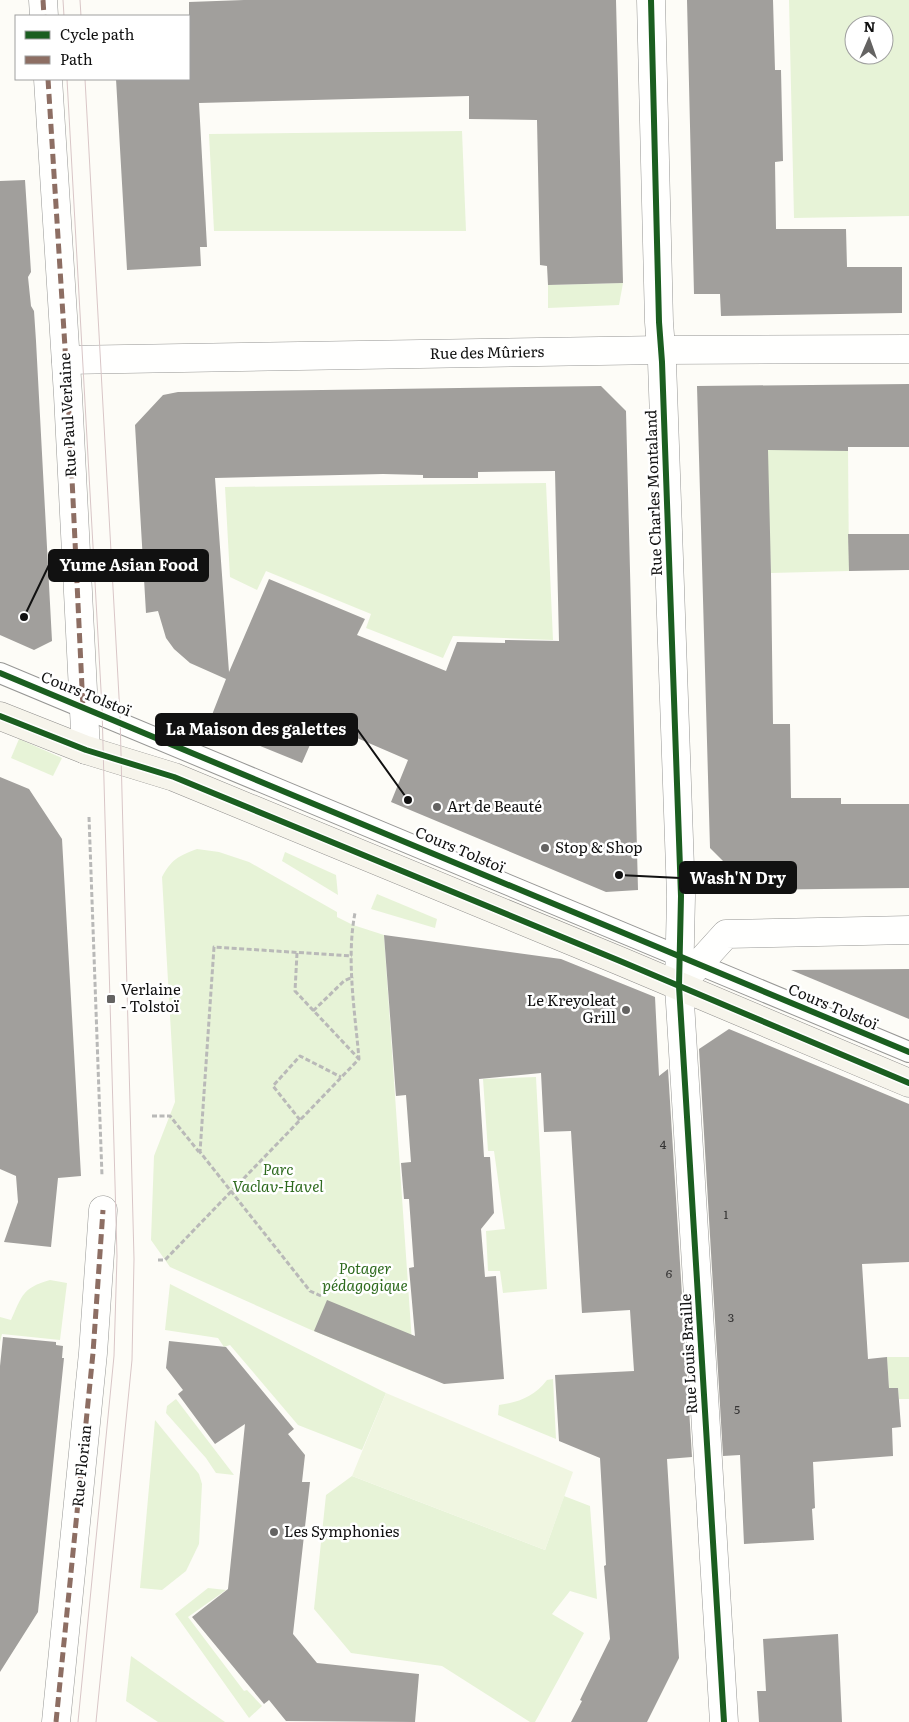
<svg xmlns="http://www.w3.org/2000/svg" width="909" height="1722" viewBox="0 0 909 1722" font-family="Literata,serif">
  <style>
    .green { fill: #e7f3d7; fill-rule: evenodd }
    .pitch { fill: #f0f6e1 }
    .building { fill: #a19f9c; fill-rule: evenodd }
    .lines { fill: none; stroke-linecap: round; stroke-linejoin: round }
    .service-casing { stroke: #979795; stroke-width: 22 }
    .minor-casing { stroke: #979795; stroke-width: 29 }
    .secondary-casing { stroke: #8e8d8b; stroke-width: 29 }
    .path { stroke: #b9b9b8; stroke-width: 3; stroke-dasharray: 5 2.5; stroke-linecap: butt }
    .service { stroke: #fffffe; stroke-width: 20 }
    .minor { stroke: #fffffe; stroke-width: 28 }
    .secondary { stroke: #f6f4eb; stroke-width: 28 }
    .tram { stroke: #d9c6c7; stroke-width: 1 }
    .quiet { stroke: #8d6e63; stroke-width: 5; stroke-dasharray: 10 5; stroke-linecap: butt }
    .cycleway-casing { stroke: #fff; stroke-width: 9 }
    .cycleway { stroke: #1b5e20; stroke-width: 6 }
    .poi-dot { fill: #646362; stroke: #fff; stroke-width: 2 }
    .labels { text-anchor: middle; stroke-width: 5; stroke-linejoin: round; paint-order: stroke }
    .number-label { font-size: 12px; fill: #353434 }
    .street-label { font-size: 15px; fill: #111; stroke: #fff }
    .poi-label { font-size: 15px; fill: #111; stroke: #fff; text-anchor: start }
    .park-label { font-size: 15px; font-style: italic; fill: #2f6b1f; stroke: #fff }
    .leader { fill: none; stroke: #111; stroke-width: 2 }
    .callout-dot { fill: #111; stroke: #fff; stroke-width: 2 }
    .callout { fill: #111; stroke: #111; stroke-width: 2 }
    .callout-label { font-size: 16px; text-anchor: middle; font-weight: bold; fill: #fff }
  </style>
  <rect width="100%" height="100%" fill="#fdfcf7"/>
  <g class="green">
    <path d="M 789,0 L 909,0 L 909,216 L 794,218 ZM 854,25 L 884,25 L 884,55 L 854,55 Z"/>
    <polygon points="462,131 466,231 214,231 209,134"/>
    <polygon points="623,283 619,305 548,308 548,285"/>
    <polygon points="848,447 849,571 771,573 766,450"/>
    <polygon points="546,483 553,640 453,636 443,658 366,628 371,614 266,571 257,590 230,577 225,487"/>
    <polygon points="19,739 62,758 53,776 11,758"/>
    <path d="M 197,849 L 219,852 L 249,862 L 337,912 L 337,917 L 353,925 L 384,935 L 414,1372 L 309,1329 L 170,1267 L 151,1240 L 154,1156 L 175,1102 L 162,877 C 171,860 178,856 197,849 Z"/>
    <polygon points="285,852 336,875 338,895 282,861"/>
    <polygon points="377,894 437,919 435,928 371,909"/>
    <polygon points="536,1077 547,1289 503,1293 500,1271 488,1271 486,1231 505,1229 494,1151 488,1151 483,1079"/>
    <path d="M 50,1280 L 67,1283 L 60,1340 L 2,1334 L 0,1342 L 0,1317 L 11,1320 C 22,1296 22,1288 50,1280 Z"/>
    <polygon points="170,1284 386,1393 362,1450 298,1425 230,1345 224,1347 218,1338 165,1330"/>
    <polygon points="887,1357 909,1357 909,1399 899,1399 898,1388 889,1388"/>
    <path d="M 553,1379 L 556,1439 L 498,1415 L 499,1405 C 519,1402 534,1397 547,1380 Z"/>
    <polygon points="176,1399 234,1475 216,1473 206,1458 166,1413 167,1406"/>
    <polygon points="155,1420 199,1474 202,1484 199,1544 186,1571 162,1590 140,1588"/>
    <polygon points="352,1476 545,1550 564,1496 590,1506 597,1599 570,1591 552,1614 584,1633 535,1722 530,1722 442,1666 351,1653 314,1609 326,1495"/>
    <polygon points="208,1588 226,1590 188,1617 244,1691 247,1690 262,1706 249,1718 175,1614"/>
    <polygon points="131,1656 225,1722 158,1722 126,1701"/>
  </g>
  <polygon class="pitch" points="386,1393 573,1472 545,1550 352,1476"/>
  <g class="building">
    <polygon points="244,0 616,0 623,283 548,285 547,266 540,265 537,120 469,119 469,96 199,103 207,247 200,247 201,266 127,270 116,79 189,79 189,2"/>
    <polygon points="687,0 773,0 775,70 781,70 783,161 775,162 776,229 846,229 847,267 902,267 902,313 721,316 720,294 694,294"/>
    <polygon points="25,180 31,272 28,277 31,306 34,311 36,341 52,641 34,650 0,635 0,181"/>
    <polygon points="909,384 909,447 848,447 848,451 768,450 771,573 773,724 790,724 791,798 841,798 841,804 909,804 909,888 752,890 710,848 697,386"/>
    <path d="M 601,386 L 626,411 L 638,890 L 606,892 L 391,802 L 408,760 L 320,722 L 302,763 L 208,725 L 226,679 L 190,663 L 174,649 L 166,638 L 158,611 L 146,613 L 135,425 L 163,395 L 178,392 ZM 555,471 L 559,641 L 505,640 L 505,643 L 457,642 L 446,671 L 357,635 L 365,619 L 269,579 L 229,672 L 215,478 L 383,474 L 423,475 L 423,478 L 478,478 L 478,472 Z"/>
    <polygon points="848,534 909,534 909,570 849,571"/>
    <polygon points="0,777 29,789 62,839 81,1176 58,1178 51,1247 4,1242 18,1202 16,1176 0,1169"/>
    <polygon points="384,935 561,959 655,997 659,1076 668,1069 692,1457 667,1459 679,1658 647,1722 571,1722 582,1701 580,1700 610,1639 604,1566 606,1565 600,1458 559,1441 555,1375 634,1371 630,1310 582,1313 571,1131 544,1132 541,1073 479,1079 484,1157 490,1157 494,1213 481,1229 485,1277 496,1276 504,1379 444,1384 314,1331 327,1300 415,1336 409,1268 414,1267 409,1199 404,1199 401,1163 411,1162 406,1095 396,1096"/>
    <polygon points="909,969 909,1019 791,970"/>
    <polygon points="729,1029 909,1104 909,1262 862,1264 868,1359 887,1357 889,1388 898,1388 901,1427 892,1428 893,1456 813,1462 815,1508 812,1509 814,1540 744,1544 740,1455 723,1456 699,1049"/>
    <polygon points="3,1337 56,1342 56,1345 63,1346 62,1358 64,1358 38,1612 0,1672 0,1366"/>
    <polygon points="169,1341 226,1347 294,1429 288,1434 305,1455 302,1482 310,1482 293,1634 317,1663 419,1674 415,1722 286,1721 269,1700 264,1704 192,1617 228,1589 245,1424 215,1444 178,1394 183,1390 166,1368"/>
    <polygon points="838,1634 842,1722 759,1722 757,1691 766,1691 763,1639"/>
  </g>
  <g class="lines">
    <g class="service-casing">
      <polyline id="service" points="0,673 909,1052"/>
    </g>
    <g class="minor-casing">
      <g id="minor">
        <polyline points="43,0 44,16"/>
        <polyline points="651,0 659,322 662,362 681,896 679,986 724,1722"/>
        <polyline points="48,79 68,395 86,750"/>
        <polyline points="66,360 661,350 909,349"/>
        <polyline points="679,986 726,934 909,930"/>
        <polyline points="56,1722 93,1353 103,1210"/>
      </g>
    </g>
    <g class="secondary-casing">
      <polyline id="secondary" points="0,716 86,750 174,777 620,961 909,1083"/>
    </g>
    <g class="path">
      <polyline points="89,817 102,1176"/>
      <polyline points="297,953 295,991 359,1059"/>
      <polyline points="313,1011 344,981 353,977"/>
      <polyline points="152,1116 170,1116 199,1152"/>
      <polyline points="300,1120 273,1086 300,1056 341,1077"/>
      <path d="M 158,1260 L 165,1260 L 359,1059 C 355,1012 346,959 355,913"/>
      <polyline points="321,1296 310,1291 200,1152 214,947 352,956"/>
    </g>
    <use href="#service" class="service"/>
    <use href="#minor" class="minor"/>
    <use href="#secondary" class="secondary"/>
    <g class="tram">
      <polyline points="63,0 64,16"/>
      <polyline points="80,0 81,16"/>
      <polyline points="67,79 102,708 117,1256 114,1356 78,1722"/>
      <polyline points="85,79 120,715 134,1259 132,1360 96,1722"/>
    </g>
    <g class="quiet">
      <polyline points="43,0 44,16"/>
      <polyline points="48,79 68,395 83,708"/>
      <polyline points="56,1722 93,1353 103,1210"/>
    </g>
    <g class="cycleway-casing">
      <g id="cycleway">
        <polyline points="651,0 659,322 662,362 681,896 679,986 724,1722"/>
        <polyline points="0,673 909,1052"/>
        <polyline points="0,716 86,750 174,777 620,961 909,1083"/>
      </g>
    </g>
    <use href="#cycleway" class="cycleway"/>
  </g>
  <g class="poi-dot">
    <circle cx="437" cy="807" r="5"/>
    <circle cx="545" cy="848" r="5"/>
    <rect x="106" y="994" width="10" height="10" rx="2.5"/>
    <circle cx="626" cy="1010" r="5"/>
    <circle cx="274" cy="1532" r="5"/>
  </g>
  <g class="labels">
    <g class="number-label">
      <text x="663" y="1149">4</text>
      <text x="726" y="1219">1</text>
      <text x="669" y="1278">6</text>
      <text x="731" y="1322">3</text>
      <text x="737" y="1414">5</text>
    </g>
    <g class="street-label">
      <text transform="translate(487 353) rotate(-1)" y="5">Rue des Mûriers</text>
      <text transform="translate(68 415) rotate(-93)" y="5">Rue Paul Verlaine</text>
      <text transform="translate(654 493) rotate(-92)" y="5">Rue Charles Montaland</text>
      <text transform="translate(86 694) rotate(22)" y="5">Cours Tolstoï</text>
      <text transform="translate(460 850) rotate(23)" y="5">Cours Tolstoï</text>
      <text transform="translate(833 1007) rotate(23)" y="5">Cours Tolstoï</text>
      <text transform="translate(689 1354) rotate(-93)" y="5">Rue Louis Braille</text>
      <text transform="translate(82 1466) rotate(-84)" y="5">Rue Florian</text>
    </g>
    <g class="poi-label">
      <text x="447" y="812">Art de Beauté</text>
      <text x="555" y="853">Stop &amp; Shop</text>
      <text x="121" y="995">Verlaine<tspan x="121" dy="17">- Tolstoï</tspan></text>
      <text x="616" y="1006" text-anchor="end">Le Kreyoleat<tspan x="616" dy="17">Grill</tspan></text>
      <text x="284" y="1537">Les Symphonies</text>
    </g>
    <g class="park-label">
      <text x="278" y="1175">Parc<tspan x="278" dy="17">Vaclav-Havel</tspan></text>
      <text x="365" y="1274">Potager<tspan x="365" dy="17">pédagogique</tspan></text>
    </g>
  </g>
  <path class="leader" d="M24 617L49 565M408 800L357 729M619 875L680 878"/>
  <g class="callout-dot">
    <circle cx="24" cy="617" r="5"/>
    <circle cx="408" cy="800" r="5"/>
    <circle cx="619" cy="875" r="5"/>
  </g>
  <g class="callout">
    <rect x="49" y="550" width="159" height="31" rx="5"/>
    <rect x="156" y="714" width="201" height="31" rx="5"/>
    <rect x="680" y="862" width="116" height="31" rx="5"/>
  </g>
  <g class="callout-label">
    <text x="129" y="571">Yume Asian Food</text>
    <text x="256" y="735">La Maison des galettes</text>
    <text x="738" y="884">Wash'N Dry</text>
  </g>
  <rect x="15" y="15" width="175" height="65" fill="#ffffff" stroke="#a0a0a0"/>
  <rect x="25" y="31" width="25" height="8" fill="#1b5e20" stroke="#a0a0a0"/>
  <text x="60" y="40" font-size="15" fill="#111111">Cycle path</text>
  <rect x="25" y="56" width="25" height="8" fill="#8d6e63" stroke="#a0a0a0"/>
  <text x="60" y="65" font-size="15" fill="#111111">Path</text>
  <g transform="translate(869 40) rotate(2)"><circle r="24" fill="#ffffff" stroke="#a0a0a0"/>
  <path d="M0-4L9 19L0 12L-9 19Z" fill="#646362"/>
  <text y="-8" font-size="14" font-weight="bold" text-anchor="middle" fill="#111111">N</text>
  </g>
</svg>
